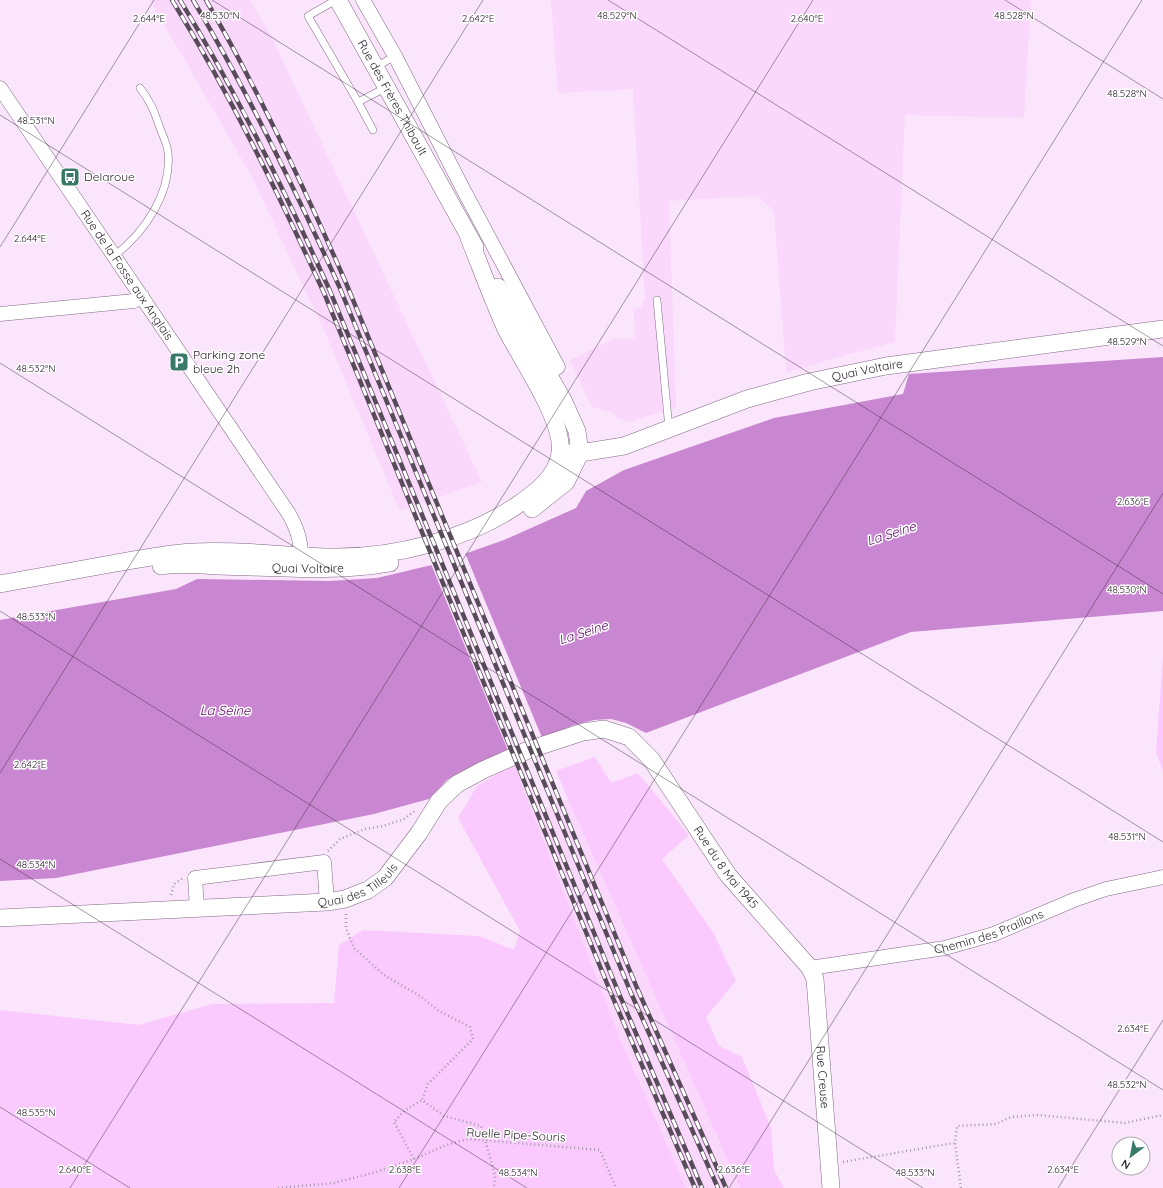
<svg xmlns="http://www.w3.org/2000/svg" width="1163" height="1188" viewBox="0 0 1163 1188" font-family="Quicksand,sans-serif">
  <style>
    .built { fill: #f9d8fc }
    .green { fill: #facafe }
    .water { fill: #ca87d1 }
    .pier { fill: #fae5fc }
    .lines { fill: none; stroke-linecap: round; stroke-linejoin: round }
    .service-casing { stroke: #816983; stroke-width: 8 }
    .minor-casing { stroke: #816983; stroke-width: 15 }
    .tertiary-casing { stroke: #816983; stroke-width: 18 }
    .path { stroke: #a797a9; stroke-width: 2.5; stroke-dasharray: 1 3; stroke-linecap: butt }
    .service { stroke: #fff; stroke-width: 7 }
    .minor { stroke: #fff; stroke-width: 14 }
    .tertiary { stroke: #fff; stroke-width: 17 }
    .rail-casing { stroke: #594c5a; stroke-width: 4.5 }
    .rail { stroke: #fff; stroke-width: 3; stroke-dasharray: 9; stroke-linecap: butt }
    .ticks { fill: none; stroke: #2f2530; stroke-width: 1; stroke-opacity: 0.45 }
    .labels { text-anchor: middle; stroke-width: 3; stroke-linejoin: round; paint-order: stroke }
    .street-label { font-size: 12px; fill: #2f2530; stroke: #fff }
    .poi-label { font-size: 12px; fill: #2f2530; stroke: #fff; text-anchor: start }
    .water-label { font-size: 13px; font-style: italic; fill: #5c0465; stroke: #fff }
    .ticks-label { font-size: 10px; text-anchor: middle; fill: #2f2530; stroke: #fff; stroke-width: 3; stroke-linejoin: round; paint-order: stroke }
  </style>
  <rect width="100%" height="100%" fill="#fae5fc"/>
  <g class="built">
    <polygon points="150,0 250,0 271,36 482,482 400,511 324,330 252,177"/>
    <polygon points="551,0 1031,0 1024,118 905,115 895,342 786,372 774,211 757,196 669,201 676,408 629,422 618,418 611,412 592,407 570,360 613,339 635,339 634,310 641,307 645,299 633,89 558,93"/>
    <polygon points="568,799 740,1188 686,1188 674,1162 621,1041 532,813"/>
  </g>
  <g class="green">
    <polygon points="1163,657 1163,771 1156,752"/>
    <polygon points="595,757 611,783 638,773 689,835 662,859 714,934 736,981 706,1017 719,1046 742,1057 771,1128 774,1170 784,1188 740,1188 568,799 556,771"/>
    <polygon points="514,764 621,1041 686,1188 0,1188 0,1010 139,1025 212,1004 334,1003 339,945 363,930 479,936 514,950 520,931 458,818 477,786"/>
  </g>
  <polygon class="water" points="1163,357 1163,611 911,632 646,733 626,723 611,719 594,720 574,725 462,771 447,780 429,799 374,814 56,878 0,881 0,620 176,589 197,579 329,581 377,578 436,564 504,540 576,508 586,491 624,470 774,418 903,394 909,374"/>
  <polygon class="pier" points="465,553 543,740 509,753 431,564"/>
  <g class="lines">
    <g class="service-casing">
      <g id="service">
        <polyline points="336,0 308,16 358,102 387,87"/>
        <polyline points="376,67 395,56"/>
        <polyline points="358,102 373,130"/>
        <path d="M 114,256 C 145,232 172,193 168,152 C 167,144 163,136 160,128 C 154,111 151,102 140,88"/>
        <polyline points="657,300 669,429"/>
      </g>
    </g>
    <g class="minor-casing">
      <g id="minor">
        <polyline points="363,0 395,56 462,187 558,367 540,378"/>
        <path id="s1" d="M 0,88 L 289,514 C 299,532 302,545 301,566"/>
        <polyline points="0,314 134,301 142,296"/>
        <polyline points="197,908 195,878 324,862 327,902"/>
        <path id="s2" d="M 810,968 L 945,948 L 994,934 L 1074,900 L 1106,889 L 1163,877"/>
      </g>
    </g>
    <g class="tertiary-casing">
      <g id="tertiary">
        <path id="s3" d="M 338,0 L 475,247"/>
        <polyline points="498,287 563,400 577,431 580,453"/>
        <path id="s4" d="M 569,453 L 580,453 L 624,446 L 747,399 L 809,382 L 886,366 L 1163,329"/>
        <polyline points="532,509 566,482 580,453"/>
        <path id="s5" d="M 161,566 C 180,563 200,565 219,566 C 276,567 334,573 390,563"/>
        <path d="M 0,584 C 39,577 77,570 116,563 C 141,559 168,553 194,552 C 242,549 289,557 337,557 C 396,557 467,539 516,506 C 535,493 557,477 560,453 C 565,421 520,358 505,327 C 492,298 481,268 469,238"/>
        <path id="s6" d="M 0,918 L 327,902 L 345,899 L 368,890 L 385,878 L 419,833 L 439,801 L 457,784 L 483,770 L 528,750 L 583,732 L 604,729 L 629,737 L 651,759 L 728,875 L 810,968 L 815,979 L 831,1188"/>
      </g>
    </g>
    <g class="path">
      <polyline points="328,851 340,839 365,829 383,826 404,819 415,811"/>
      <polyline points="171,895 174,884 183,878"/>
      <polyline points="346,914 346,928 354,948 384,975 420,996 439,1011 470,1027 473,1039 428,1084 422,1100 444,1116 481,1126 495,1175 494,1188"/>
      <polyline points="414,1159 394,1122 405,1110 422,1100"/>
      <polyline points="843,1162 954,1143"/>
      <polyline points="278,1188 334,1183 376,1172 414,1159 449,1144 469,1139 600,1150 616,1188"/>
      <polyline points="961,1188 955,1143 957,1126 996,1124 1011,1117 1038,1115 1125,1123 1163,1115"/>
    </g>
    <use href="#service" class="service"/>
    <use href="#minor" class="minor"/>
    <use href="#tertiary" class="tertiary"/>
    <g class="rail-casing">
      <g id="rail">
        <path d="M 172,0 C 230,94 278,193 324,293 L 613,998 L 695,1188"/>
        <path d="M 180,0 C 237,93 285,191 330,291 L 620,996 L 702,1188"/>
        <path d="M 193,0 C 248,92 295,189 339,286 L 631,993 L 718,1188"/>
        <path d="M 206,0 C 259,91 304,187 346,283 L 637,988 L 726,1188"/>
      </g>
    </g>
    <use href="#rail" class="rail"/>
  </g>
  <path class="ticks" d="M 212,0 L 1163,594M 608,0 L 1163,346M 1005,0 L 1163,99M 0,115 L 1163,842M 0,247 L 154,0M 0,363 L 1163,1090M 0,611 L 923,1188M 0,773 L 483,0M 0,859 L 527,1188M 0,1107 L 130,1188M 70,1188 L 813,0M 399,1188 L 1142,0M 729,1188 L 1163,493M 1058,1188 L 1163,1020"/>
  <defs>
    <g id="bus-square" transform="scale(1)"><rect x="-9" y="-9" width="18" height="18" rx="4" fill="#397968" stroke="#fff"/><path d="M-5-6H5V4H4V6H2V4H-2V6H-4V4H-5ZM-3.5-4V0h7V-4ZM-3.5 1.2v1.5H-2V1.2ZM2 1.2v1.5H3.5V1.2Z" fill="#fff"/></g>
    <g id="parking-square" transform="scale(1)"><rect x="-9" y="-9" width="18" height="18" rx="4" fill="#397968" stroke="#fff"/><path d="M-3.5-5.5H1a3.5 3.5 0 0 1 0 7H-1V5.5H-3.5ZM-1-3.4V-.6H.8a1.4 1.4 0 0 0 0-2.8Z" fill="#fff"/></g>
  </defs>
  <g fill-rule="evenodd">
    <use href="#bus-square" x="70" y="177"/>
    <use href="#parking-square" x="179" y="362"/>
  </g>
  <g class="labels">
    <g class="street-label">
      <text dy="4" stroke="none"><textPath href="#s3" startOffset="112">Rue des Frères Thibault</textPath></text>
      <text dy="4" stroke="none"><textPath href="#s1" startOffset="226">Rue de la Fosse aux Anglais</textPath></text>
      <text dy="4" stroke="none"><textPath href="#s4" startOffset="311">Quai Voltaire</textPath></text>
      <text dy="4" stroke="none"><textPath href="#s5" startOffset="147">Quai Voltaire</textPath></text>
      <text dy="4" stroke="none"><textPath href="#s6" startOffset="857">Rue du 8 Mai 1945</textPath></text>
      <text dy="4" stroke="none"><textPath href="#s6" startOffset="363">Quai des Tilleuls</textPath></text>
      <text dy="4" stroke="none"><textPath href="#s2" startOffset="183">Chemin des Praillons</textPath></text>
      <text dy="4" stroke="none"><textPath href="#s6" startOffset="1099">Rue Creuse</textPath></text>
      <text transform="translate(516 1135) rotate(3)" y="4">Ruelle Pipe-Souris</text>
    </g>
    <g class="poi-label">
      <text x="84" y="181">Delaroue</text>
      <text x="193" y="359">Parking zone<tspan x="193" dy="14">bleue 2h</tspan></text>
    </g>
    <g class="water-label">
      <text transform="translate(891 533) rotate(-18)" y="5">La Seine</text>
      <text transform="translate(583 632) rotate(-18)" y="5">La Seine</text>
      <text x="225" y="715">La Seine</text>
    </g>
  </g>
  <g class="ticks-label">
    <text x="617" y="19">48.529°N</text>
    <text x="220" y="19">48.530°N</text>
    <text x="1014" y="19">48.528°N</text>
    <text x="149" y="22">2.644°E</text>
    <text x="478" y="22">2.642°E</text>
    <text x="807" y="22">2.640°E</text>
    <text x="1127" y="97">48.528°N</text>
    <text x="36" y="124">48.531°N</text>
    <text x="30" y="242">2.644°E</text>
    <text x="1127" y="345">48.529°N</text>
    <text x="36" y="372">48.532°N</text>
    <text x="1133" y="505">2.636°E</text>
    <text x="1127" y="593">48.530°N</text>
    <text x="36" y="620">48.533°N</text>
    <text x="30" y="768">2.642°E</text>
    <text x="1127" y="840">48.531°N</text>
    <text x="36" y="868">48.534°N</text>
    <text x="1133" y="1032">2.634°E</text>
    <text x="1127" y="1088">48.532°N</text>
    <text x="36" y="1116">48.535°N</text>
    <text x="75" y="1173">2.640°E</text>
    <text x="405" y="1173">2.638°E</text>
    <text x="734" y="1173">2.636°E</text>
    <text x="1063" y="1173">2.634°E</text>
    <text x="518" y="1176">48.534°N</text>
    <text x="915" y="1176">48.533°N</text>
  </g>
  <g transform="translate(1131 1156) rotate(212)"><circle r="19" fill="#ffffff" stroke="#aca8ac"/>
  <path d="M0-3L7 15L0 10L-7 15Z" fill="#397968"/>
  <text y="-6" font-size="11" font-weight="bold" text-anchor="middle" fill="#2f2530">N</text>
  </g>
</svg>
